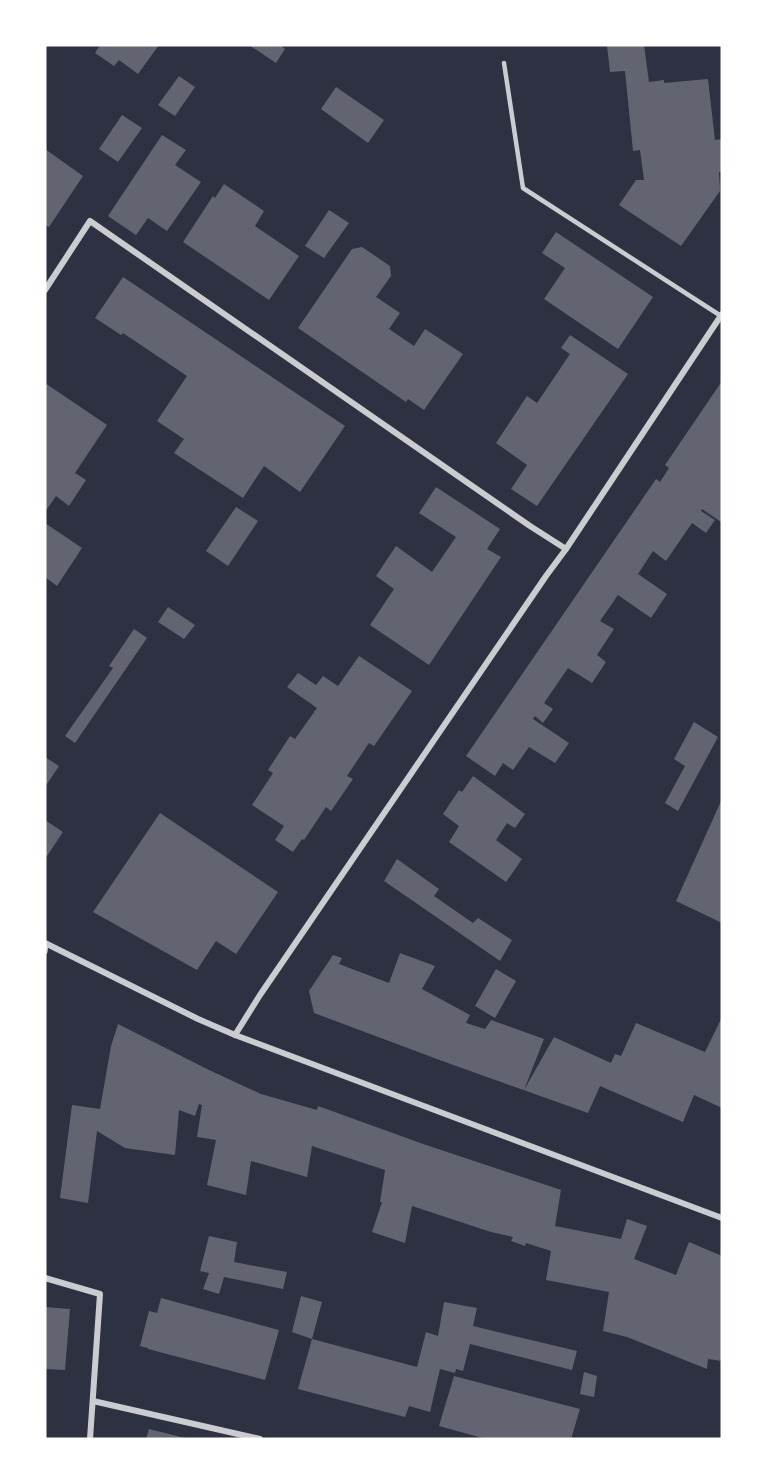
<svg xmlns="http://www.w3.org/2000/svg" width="767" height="1484" viewBox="0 0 767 1484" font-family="'PT Sans',sans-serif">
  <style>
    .building { fill: #626471 }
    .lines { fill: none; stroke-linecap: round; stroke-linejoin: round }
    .service { stroke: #caccd0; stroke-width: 4.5 }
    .pedestrian { stroke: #caccd0; stroke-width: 5 }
    .minor { stroke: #caccd0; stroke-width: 6 }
  </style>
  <rect width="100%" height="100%" fill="#2d3142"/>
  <g class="building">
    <polygon points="100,45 159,45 138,74 119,60 114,66 95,53"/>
    <polygon points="249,45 280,45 285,49 276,63"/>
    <polygon points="607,45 644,45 649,82 664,80 664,83 708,79 715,140 722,139 722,172 719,172 720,191 681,246 619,205 636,180 644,180 640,150 633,151 625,71 610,72"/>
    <polygon points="179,76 195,87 175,116 158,105"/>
    <polygon points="336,87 384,120 368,143 321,109"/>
    <polygon points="122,115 142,128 118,162 99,149"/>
    <polygon points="162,135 186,150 175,165 201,182 167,231 148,218 136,235 108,216"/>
    <polygon points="45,149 83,176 49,227 45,225"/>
    <polygon points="224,184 264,211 255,226 299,256 269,300 183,242 213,196 215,198"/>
    <polygon points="329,210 349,223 324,258 305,246"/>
    <polygon points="556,232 653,297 618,349 544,299 565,268 542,253"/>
    <polygon points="362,247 390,266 391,276 376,297 400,313 389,329 414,346 425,329 463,354 424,410 408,399 406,402 298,328 352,249"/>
    <polygon points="123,277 345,426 300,492 264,466 243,498 174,453 184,439 157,421 187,376 123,333 121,335 95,318"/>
    <polygon points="570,335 628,374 537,506 511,489 527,465 496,443 527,396 537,403 570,354 561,348"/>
    <polygon points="722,381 722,520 721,522 702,509 701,511 715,520 706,533 692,523 666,561 653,551 638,574 667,594 651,618 618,595 600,621 614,629 597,655 606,662 592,683 568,668 544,703 553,709 543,723 535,716 533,719 569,743 555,763 529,747 513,770 503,763 495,776 466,756 656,479 660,482 669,468 665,465"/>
    <polygon points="45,383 107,425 75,473 86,480 69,506 56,496 45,512"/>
    <polygon points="436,487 500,529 487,549 501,557 429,665 370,625 394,589 376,576 396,546 432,572 456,537 419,513"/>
    <polygon points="236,507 258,521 228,566 206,551"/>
    <polygon points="45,523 82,548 57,586 45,577"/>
    <polygon points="168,607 195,625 184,639 158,622"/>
    <polygon points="134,629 147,638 75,743 65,736 113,668 109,666"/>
    <polygon points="359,656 412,691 374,746 369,743 347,776 353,779 331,811 326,807 304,840 302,839 293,852 275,840 284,826 252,805 273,773 268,770 290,736 295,739 317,708 287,687 298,673 316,685 323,676 338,686"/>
    <polygon points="694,722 718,737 678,811 665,803 685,766 674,759"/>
    <polygon points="45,757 59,766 45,787"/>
    <polygon points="473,776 525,814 515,828 507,823 496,840 522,859 506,882 449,842 459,826 443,814 459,790 462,792"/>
    <polygon points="722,799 722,923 676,901"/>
    <polygon points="160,813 278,892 236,954 216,941 197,970 93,912"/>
    <polygon points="45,820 63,832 45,859"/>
    <polygon points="397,859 439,889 434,896 473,923 478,918 512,940 500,961 384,881"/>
    <polygon points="400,953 435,966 422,989 470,1015 466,1023 485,1029 491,1020 544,1039 524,1090 554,1037 611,1063 615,1054 621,1056 636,1023 705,1052 722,1017 722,1108 694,1095 683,1122 600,1086 588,1113 445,1062 314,1013 309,991 333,955 342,958 339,964 389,983"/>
    <polygon points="496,969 516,981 495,1018 475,1006"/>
    <polygon points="118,1024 209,1070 261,1094 317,1110 318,1106 426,1145 561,1190 555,1226 621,1239 627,1219 647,1226 634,1259 676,1275 689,1242 722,1256 722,1361 708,1359 707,1369 627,1337 603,1331 609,1292 546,1280 551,1251 526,1243 525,1246 511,1241 513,1237 491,1232 412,1206 405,1243 372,1232 382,1202 380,1202 385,1170 312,1146 307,1177 251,1161 246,1195 207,1185 216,1140 197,1137 202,1105 199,1104 195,1116 179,1110 175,1155 125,1148 97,1131 88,1203 60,1198 72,1105 100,1109 111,1046"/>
    <polygon points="209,1236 237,1242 234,1262 287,1272 283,1289 224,1277 219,1294 203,1289 209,1273 200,1271"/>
    <polygon points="301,1296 322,1302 312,1339 292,1332"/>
    <polygon points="161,1298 279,1330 265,1380 148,1349 148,1348 140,1346 149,1311 157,1313"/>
    <polygon points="444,1302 477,1308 473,1326 577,1351 572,1370 470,1344 463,1371 456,1369 455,1373 440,1369 430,1412 409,1406 405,1417 298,1389 312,1339 417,1367 426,1332 438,1336"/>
    <polygon points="45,1307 70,1309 65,1370 45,1369"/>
    <polygon points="584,1372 597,1376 594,1397 580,1394"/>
    <polygon points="454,1376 580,1409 571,1439 486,1439 439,1426"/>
    <polygon points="149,1429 185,1438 185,1439 146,1439"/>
  </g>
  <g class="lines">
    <polyline class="service" points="504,63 523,188 721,316"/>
    <polyline class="pedestrian" points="45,952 46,944"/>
    <g class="minor">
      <polyline points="45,290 90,221 530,526 566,549"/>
      <polyline points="45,943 198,1019 235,1035 722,1218"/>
      <polyline points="235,1035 260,995 546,576 566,549 722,314"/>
      <polyline points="45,1278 100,1294 90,1439"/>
      <polyline points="93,1401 260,1439"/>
    </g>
  </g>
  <rect width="767" height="1484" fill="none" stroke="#ffffff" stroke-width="93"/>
</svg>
